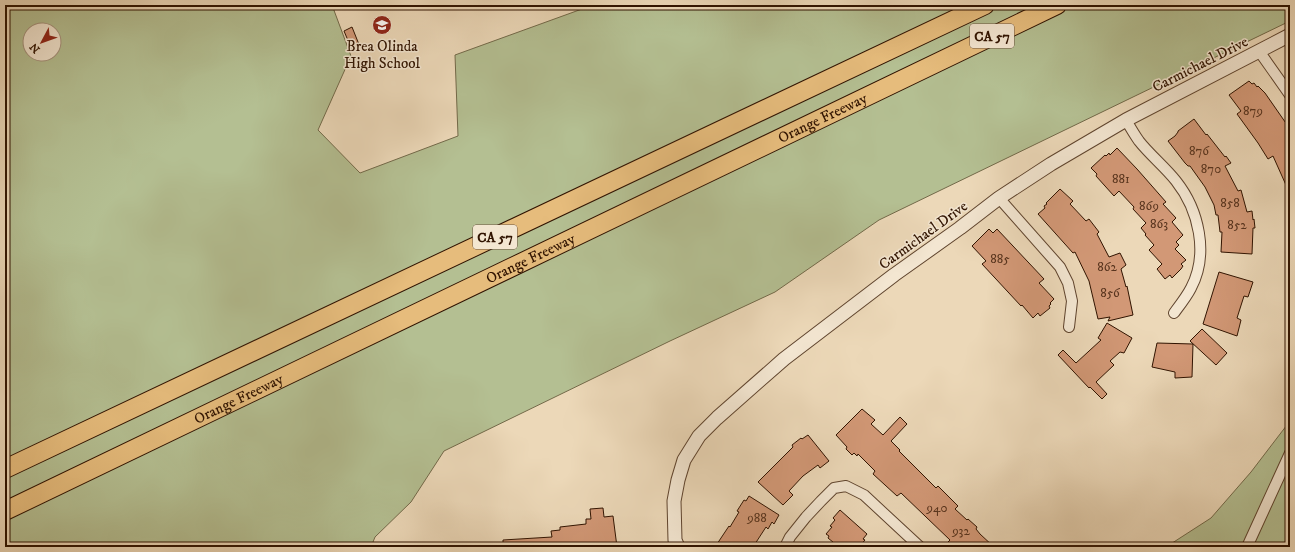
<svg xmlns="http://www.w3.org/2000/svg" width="1295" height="552" viewBox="0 0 1295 552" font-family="'IM FELL DW Pica',serif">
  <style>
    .green { fill: #b4bf92; stroke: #726949; fill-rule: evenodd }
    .building { fill: #d29876; stroke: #301300 }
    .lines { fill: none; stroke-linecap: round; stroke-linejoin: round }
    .minor-casing { stroke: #5f442e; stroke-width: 12 }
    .tertiary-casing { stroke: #5f442e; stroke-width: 15 }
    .motorway-casing { stroke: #301300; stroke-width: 20 }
    .minor { stroke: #f3e6d1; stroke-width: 10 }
    .tertiary { stroke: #f3e6d1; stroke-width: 13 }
    .motorway { stroke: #e6bc7c; stroke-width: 18 }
    .labels { text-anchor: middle; stroke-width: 3; stroke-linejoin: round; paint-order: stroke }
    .number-label { font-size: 13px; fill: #58341e }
    .shield { fill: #f3e6d1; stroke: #6a523f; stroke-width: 1 }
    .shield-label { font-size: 14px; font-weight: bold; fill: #301300 }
    .poi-label { font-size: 15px; fill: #301300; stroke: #f3e6d1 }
    .street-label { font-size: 15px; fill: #301300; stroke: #f3e6d1 }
  </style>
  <rect width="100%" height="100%" fill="#ecd8b8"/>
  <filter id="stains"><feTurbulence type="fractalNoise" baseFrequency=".005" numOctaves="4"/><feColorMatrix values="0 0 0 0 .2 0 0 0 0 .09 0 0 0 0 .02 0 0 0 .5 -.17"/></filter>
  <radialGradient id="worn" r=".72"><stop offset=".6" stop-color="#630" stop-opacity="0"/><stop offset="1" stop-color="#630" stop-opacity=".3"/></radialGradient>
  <g class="green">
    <path d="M 5,5 L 332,5 L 351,56 L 318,130 L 360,173 L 458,136 L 455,55 L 593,5 L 1290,5 L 1290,21 L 879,220 L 775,292 L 670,341 L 444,451 L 411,502 L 375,537 L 371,547 L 5,547 ZM 30,30 L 54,30 L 54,54 L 30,54 Z"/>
    <polygon points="1290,421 1290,547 1166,547 1211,518 1251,472"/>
  </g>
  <g class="building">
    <polygon points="352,27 360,47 352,50 344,31"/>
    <polygon points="1249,81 1252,84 1254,83 1257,87 1258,86 1265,93 1290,129 1290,194 1273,156 1268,159 1258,143 1237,114 1241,111 1229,95"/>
    <polygon points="1194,119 1206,135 1207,134 1225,157 1226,156 1231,163 1225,166 1238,191 1241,190 1247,212 1252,211 1253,220 1254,219 1255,228 1253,228 1252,254 1221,252 1222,232 1220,232 1218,215 1216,215 1214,205 1205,187 1190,166 1188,166 1185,163 1168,141 1175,136 1178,132 1178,131"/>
    <polygon points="1117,148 1137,169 1166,202 1163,204 1176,218 1172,222 1183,235 1176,242 1179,245 1175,249 1186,260 1181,264 1183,266 1181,269 1172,278 1170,275 1165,279 1157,269 1162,264 1149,250 1154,245 1145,235 1146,234 1141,228 1146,223 1133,209 1134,207 1119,191 1114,196 1096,176 1097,174 1091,168 1105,155 1106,156 1109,153 1110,155"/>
    <polygon points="1060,189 1073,201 1070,204 1086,221 1089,219 1099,232 1097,234 1109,257 1120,253 1126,265 1121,269 1126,287 1127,286 1133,315 1108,321 1110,317 1098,319 1089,281 1075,252 1073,253 1038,214 1045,208 1044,206 1047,204 1046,203"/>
    <polygon points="989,229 993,233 997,229 1044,279 1039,283 1054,299 1050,303 1051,304 1049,306 1050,308 1040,316 1038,313 1033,318 1022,305 1021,306 982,264 986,261 972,246"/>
    <polygon points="1219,272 1253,282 1248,297 1244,296 1237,318 1241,320 1237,336 1203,324"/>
    <polygon points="1107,323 1132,338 1124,353 1120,352 1110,361 1114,365 1096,382 1107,394 1102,399 1090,387 1089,388 1058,355 1063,350 1076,363 1101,340 1098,338"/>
    <polygon points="1202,329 1227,353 1216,365 1190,341"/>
    <polygon points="1157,343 1193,344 1192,377 1175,378 1175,372 1152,367"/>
    <polygon points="862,409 875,420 871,424 883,435 900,417 907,424 891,441 900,450 899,451 936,488 938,486 958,506 955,509 967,520 968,519 977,527 976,529 980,534 994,547 951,547 947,543 950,540 901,493 897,496 873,474 875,471 858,454 857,456 854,453 852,455 846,449 847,447 836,435"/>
    <polygon points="808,435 829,461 820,468 818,465 803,476 789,491 793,495 783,505 758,482 793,447 792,445 801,438 802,439"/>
    <polygon points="749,496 779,515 774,524 772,522 768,529 766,527 753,547 715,547 729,526 730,527 739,512 737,511 744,500 746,501"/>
    <polygon points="603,508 604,517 613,516 617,547 503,547 503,540 552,537 551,531 560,530 560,527 586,524 586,519 591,519 590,509"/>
    <polygon points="840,510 867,534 863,539 865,540 859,547 839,547 828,538 829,536 826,534 832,527 830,526 835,520 833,518"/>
  </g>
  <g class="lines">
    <g class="minor-casing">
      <g id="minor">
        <polyline points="1259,51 1290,95"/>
        <path d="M 1126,120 C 1130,127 1134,134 1139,141 C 1150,155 1165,167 1176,181 C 1199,210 1209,254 1191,288 C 1187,296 1180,305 1174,313"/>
        <polyline points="999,198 1060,267 1068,283 1072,301 1069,327"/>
        <polyline points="785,547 790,537 806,517 821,501 834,488 846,486 864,495 920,547"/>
        <polyline points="1247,547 1290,453"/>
      </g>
    </g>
    <g class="tertiary-casing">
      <polyline id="tertiary" points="678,547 675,540 674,501 678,480 684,460 699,436 717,418 784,359 894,275 960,228 999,198 1051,164 1126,120 1290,35"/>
    </g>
    <g class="motorway-casing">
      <g id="motorway">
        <polyline points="5,469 985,5"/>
        <path id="s1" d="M 5,511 L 1057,5"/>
      </g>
    </g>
    <use href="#minor" class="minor"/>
    <use href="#tertiary" class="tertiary"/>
    <use href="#motorway" class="motorway"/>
  </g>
  <defs>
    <g id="school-disc" transform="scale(1)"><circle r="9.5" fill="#8f2418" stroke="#f3e6d1"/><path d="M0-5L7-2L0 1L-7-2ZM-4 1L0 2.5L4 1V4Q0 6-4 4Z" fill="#fff"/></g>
  </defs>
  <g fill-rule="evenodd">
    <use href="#school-disc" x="382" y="25"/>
  </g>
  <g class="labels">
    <g class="number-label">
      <text x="1253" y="115">879</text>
      <text x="1199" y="155">876</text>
      <text x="1211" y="173">870</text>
      <text x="1121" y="183">881</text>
      <text x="1230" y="207">858</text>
      <text x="1149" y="210">869</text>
      <text x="1159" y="228">863</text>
      <text x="1237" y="229">852</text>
      <text x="1000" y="263">885</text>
      <text x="1107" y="271">862</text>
      <text x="1110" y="297">856</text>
      <text x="937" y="512">940</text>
      <text x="757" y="522">988</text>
      <text x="961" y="535">932</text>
    </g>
    <g class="shield">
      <rect x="970" y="24" width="44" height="24" rx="3"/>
      <rect x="473" y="225" width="44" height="24" rx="3"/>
    </g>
    <g class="shield-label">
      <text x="992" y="41">CA 57</text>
      <text x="495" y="242">CA 57</text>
    </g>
    <g class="poi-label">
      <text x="382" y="51">Brea Olinda<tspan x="382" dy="17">High School</tspan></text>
    </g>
    <g class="street-label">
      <text transform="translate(1200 64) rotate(-27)" y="5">Carmichael Drive</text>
      <text dy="5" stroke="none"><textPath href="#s1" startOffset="907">Orange Freeway</textPath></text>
      <text transform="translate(923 235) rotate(-36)" y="5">Carmichael Drive</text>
      <text dy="5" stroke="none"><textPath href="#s1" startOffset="583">Orange Freeway</textPath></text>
      <text dy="5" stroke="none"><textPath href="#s1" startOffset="259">Orange Freeway</textPath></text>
    </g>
  </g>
  <rect width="1295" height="552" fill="none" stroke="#ecd8b8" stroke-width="20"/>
  <rect x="6" y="6" width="1283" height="540" fill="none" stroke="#301300" stroke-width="2"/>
  <rect x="10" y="10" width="1275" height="532" fill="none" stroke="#301300"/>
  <g transform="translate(42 42) rotate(229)"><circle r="19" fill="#f3e6d1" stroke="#a5927d"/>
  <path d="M0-3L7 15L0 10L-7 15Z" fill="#8f2418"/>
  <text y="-6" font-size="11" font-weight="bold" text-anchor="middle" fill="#301300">N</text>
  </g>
  <rect width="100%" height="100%" filter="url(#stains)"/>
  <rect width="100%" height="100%" fill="url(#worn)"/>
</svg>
